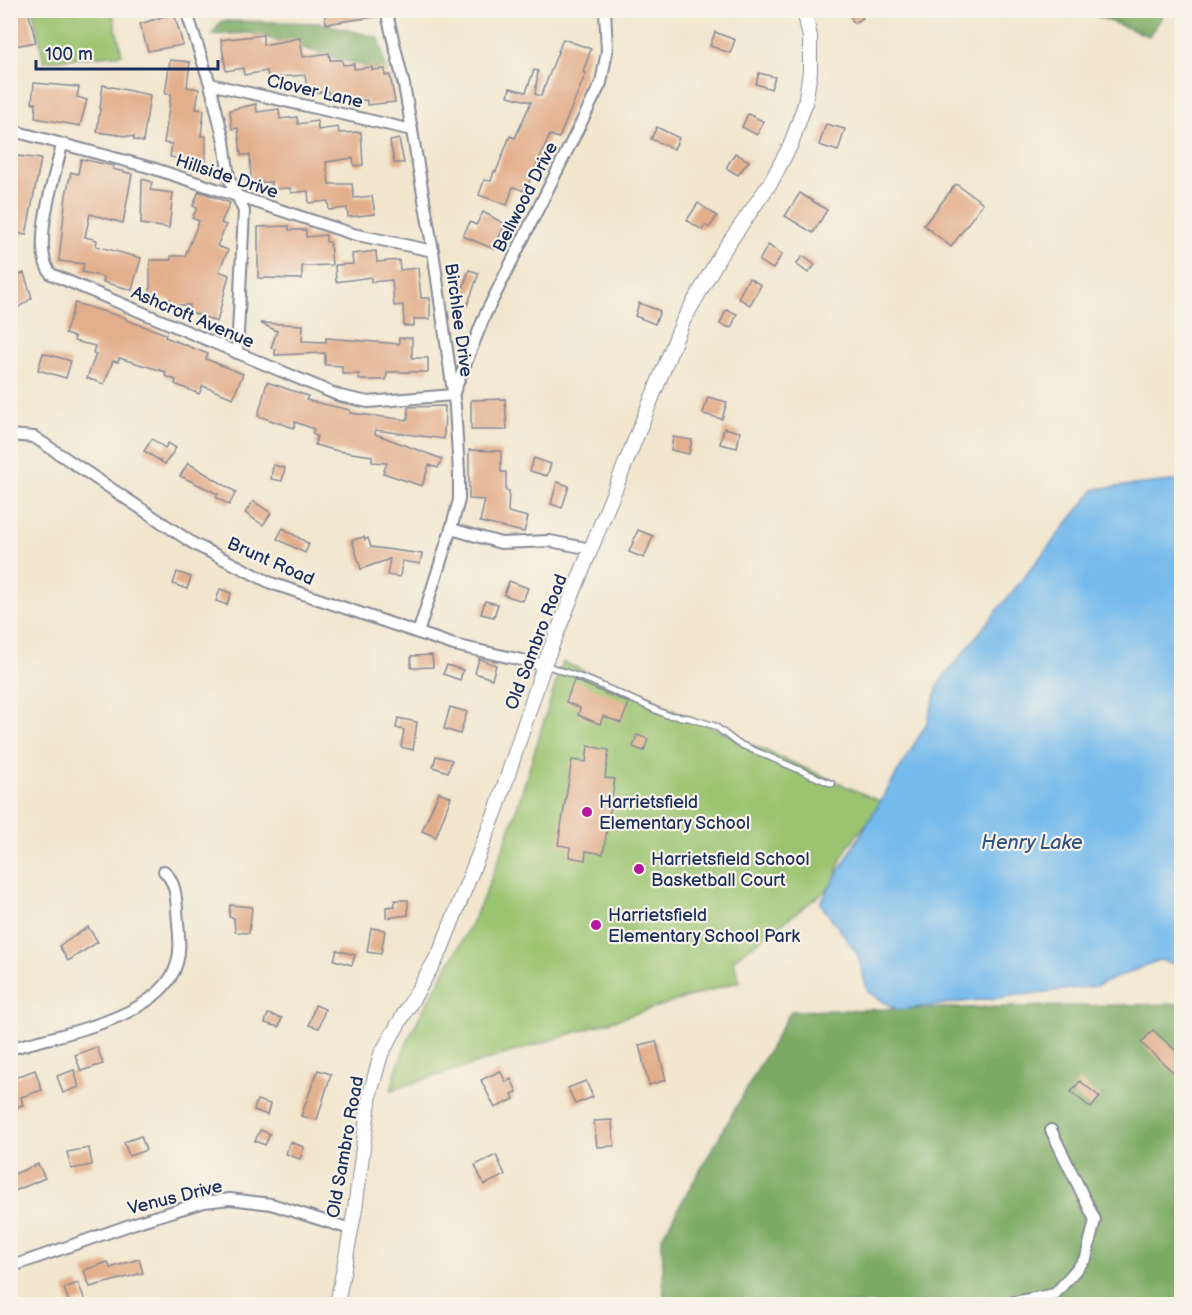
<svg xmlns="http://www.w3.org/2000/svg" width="1192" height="1315" viewBox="0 0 1192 1315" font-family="'Balsamiq Sans',sans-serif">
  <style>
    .green { fill: #9bc471; stroke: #5b7a68; stroke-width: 1.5 }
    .forest { fill: #7caa63; stroke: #4c6c60; stroke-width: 1.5 }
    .water { fill: #75baec; stroke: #4874a5; stroke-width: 1.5 }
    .building { fill: #e3ae8b }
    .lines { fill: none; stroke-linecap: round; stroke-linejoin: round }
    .lane-casing { stroke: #868a96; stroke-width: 8 }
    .street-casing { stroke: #868a96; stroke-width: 14 }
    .secondary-casing { stroke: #868a96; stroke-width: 16 }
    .lane { stroke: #fff; stroke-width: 5 }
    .street { stroke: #fff; stroke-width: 10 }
    .secondary { stroke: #fff; stroke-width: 14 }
    .poi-dot { fill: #b5179e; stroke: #f7f3e8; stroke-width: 2 }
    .labels { text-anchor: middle; stroke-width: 4.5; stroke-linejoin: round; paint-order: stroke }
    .street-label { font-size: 18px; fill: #1b2f5e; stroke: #f7f3e8 }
    .poi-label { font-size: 18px; fill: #1b2f5e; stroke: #f7f3e8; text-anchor: start }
    .water-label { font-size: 20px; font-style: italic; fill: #325282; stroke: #f7f3e8 }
  </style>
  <rect width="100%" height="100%" fill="#f7f3e8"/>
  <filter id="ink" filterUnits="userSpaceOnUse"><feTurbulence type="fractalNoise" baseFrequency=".0167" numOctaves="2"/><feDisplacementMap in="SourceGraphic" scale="12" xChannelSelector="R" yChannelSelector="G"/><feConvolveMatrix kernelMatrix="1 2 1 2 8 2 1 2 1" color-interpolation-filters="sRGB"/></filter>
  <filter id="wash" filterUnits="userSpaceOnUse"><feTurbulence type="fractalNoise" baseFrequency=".008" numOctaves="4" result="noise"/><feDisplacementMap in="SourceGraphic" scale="24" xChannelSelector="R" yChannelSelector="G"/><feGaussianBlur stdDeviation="1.35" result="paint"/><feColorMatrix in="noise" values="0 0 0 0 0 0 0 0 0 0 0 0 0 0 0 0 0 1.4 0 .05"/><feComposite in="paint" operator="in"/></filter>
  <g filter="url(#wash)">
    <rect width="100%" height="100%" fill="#f2e6ce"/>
    <g class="green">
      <polygon points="33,11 112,11 122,54 44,61"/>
      <path d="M 563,662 L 884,803 C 866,827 835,851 836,883 L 733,960 L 740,981 L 391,1090 C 406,1023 452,968 480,905 C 515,828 535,743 563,662 Z"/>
    </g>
    <g class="forest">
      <polygon points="1083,11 1166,11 1149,36"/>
      <polygon points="221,21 322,23 379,38 387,73 251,33 212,35"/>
      <polygon points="1181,1004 1181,1304 664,1304 662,1237 791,1011"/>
    </g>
    <polygon class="water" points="1181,480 1181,965 1159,960 1096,986 897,1010 868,992 857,953 820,903 927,723 939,683 1095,489"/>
    <g id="blocks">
      <g class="building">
        <polygon points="324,10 379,10 380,16 326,24"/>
        <polygon points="846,10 858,10 863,18 854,23"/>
        <polygon points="28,11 36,42 10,47 10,15"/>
        <polygon points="174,13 183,45 148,51 140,24"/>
        <polygon points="715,32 735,40 730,53 710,46"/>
        <polygon points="263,35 263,45 300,38 303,57 329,53 330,60 342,60 343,65 354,64 354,69 372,67 372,70 385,69 385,76 390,75 395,102 367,105 367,100 348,101 348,94 329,96 328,91 308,94 305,75 268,78 267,71 244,75 243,68 226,71 221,40"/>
        <polygon points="563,39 591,49 583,72 586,73 559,138 550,135 525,191 513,187 507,205 479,195 484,180 491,181 494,171 496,172 510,136 515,138 531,102 508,96 510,88 526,92 534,70 538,71 535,94 541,96"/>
        <polygon points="170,60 190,62 187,87 199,89 196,109 204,110 201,136 206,136 206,163 170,157 172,144 164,143 171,94 165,94"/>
        <polygon points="759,73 775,77 771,89 756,84"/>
        <polygon points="34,83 79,87 77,97 87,100 80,126 35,118 36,103 32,103"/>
        <polygon points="103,85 150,95 143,142 134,140 134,137 97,132"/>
        <polygon points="256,104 257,112 279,109 280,119 297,117 298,124 317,121 318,130 338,127 339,133 361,132 363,165 354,166 353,158 326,162 329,184 352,184 354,198 372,196 375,214 348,217 347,208 329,210 328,201 309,203 308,191 291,193 290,188 271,189 271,182 251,183 250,155 241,155 238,128 232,129 230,110"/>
        <polygon points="748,114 763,121 757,135 742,127"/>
        <polygon points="826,124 845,129 838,151 819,145"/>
        <polygon points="657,127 679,138 674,149 651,139"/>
        <polygon points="399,139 404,163 394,163 390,141"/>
        <polygon points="735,153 749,161 738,175 726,168"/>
        <polygon points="10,155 41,159 26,235 10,232"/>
        <polygon points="81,159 114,166 113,169 132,174 123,223 90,214 85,237 97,240 96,246 141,258 132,290 103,282 104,277 82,272 84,264 59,261 66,195 71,172 78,174"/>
        <polygon points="142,179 152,182 150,190 173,193 169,228 141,224"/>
        <polygon points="956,184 983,203 951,247 924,225"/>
        <polygon points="199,191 230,203 221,223 226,225 217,246 228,250 219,271 229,275 217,322 188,311 190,305 170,305 170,299 150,299 150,260 171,260 171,256 185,256 199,221 192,218 197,208 193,206"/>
        <polygon points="800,193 827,210 813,233 785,216"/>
        <polygon points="698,203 717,216 709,228 705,225 702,230 687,220"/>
        <polygon points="483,212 505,224 494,249 463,236 470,222 476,225"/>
        <polygon points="289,226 289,230 306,230 306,237 326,235 326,242 330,242 332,265 302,266 302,279 258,278 258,227"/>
        <polygon points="768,245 782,254 773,269 759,261"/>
        <polygon points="376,251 377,262 399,260 400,270 418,268 421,298 430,298 430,319 414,319 414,326 404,326 403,305 394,306 392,280 371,282 371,277 336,282 335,265 353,264 352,254"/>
        <polygon points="803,256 815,265 808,273 796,264"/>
        <polygon points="469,270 479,273 467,306 458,303"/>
        <polygon points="24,273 32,298 10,313 10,278"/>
        <polygon points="749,278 761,285 750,305 738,298"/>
        <polygon points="75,303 126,318 126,320 166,334 165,337 208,354 206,359 243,374 233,398 203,386 199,394 175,384 176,380 165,376 166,372 119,358 118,362 113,361 104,384 87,378 96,354 93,353 95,346 74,341 75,337 65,334"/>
        <polygon points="639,303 660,311 655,324 635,316"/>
        <polygon points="726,310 737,314 731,328 720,324"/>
        <polygon points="260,323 303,325 302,341 326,342 326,338 399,344 399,338 412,338 412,358 428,358 428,372 387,372 386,380 359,380 359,374 342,374 342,366 325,365 325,353 275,355 275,349 271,348 277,331"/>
        <polygon points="43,353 71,361 66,378 38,370"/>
        <polygon points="267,382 308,396 306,400 350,410 350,413 408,420 408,407 445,406 444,439 375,430 375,434 442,459 438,468 429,465 422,486 383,473 387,463 372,462 372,456 338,451 315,445 317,436 312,434 314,429 295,422 294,428 258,416"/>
        <polygon points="708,397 727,402 722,419 703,414"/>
        <polygon points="505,399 507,430 471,430 471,400"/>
        <polygon points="724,428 740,432 737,448 720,444"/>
        <polygon points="673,437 692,440 689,454 671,450"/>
        <polygon points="152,439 165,448 168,443 176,448 165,464 144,451"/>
        <polygon points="469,450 501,451 501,472 506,472 506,491 509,491 508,512 528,517 524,532 480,522 485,500 469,499"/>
        <polygon points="534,458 551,464 547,476 530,471"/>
        <polygon points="188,463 236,492 229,505 216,497 218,494 180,476"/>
        <polygon points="273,465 285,468 282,481 271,479"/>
        <polygon points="557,482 569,486 562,508 551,504"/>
        <polygon points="253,501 271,513 263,525 245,513"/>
        <polygon points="283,528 309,544 305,553 277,539"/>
        <polygon points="638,530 653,536 644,558 629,552"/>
        <polygon points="364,537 365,540 368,538 371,547 422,554 420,564 402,561 400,577 387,575 390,559 361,569 352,540"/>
        <polygon points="177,572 191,577 187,589 173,584"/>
        <polygon points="509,581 528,588 523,601 504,595"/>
        <polygon points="220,589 231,593 227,605 216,601"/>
        <polygon points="485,601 498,604 494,617 481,614"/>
        <polygon points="432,655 433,667 411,668 411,656"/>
        <polygon points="479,659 496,665 492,679 475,673"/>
        <polygon points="447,665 463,670 460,680 443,674"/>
        <polygon points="574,680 629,703 621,723 603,716 600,724 578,715 580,708 566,702"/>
        <polygon points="450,707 467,712 460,734 444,729"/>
        <polygon points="398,718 417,722 413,750 401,747 404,730 396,728"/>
        <polygon points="637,735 648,739 644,751 633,747"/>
        <polygon points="588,746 609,750 605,778 615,779 603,854 586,851 585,860 569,857 570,847 558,845 572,760 586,762"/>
        <polygon points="436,756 452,760 448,772 433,767"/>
        <polygon points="439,792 451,797 436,837 422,831"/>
        <polygon points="395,900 408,900 408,915 386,918 386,907 395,906"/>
        <polygon points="230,905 252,907 249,933 235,932 234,918 229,917"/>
        <polygon points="88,927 98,942 68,961 59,946"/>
        <polygon points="371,928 385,930 381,954 367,952"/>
        <polygon points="337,950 355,955 352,965 334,960"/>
        <polygon points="315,1005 325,1009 319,1028 309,1025"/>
        <polygon points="268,1014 282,1018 279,1027 265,1023"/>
        <polygon points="1153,1030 1182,1056 1182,1080 1141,1043"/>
        <polygon points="656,1041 666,1080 649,1085 639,1045"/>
        <polygon points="97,1047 103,1064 81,1071 75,1055"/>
        <polygon points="35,1070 42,1090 21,1097 23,1105 10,1109 10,1073 14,1078"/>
        <polygon points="74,1070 79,1087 63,1093 57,1076"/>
        <polygon points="318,1070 331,1074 317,1120 301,1116"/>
        <polygon points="500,1071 506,1082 511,1079 517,1092 512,1094 514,1099 495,1108 481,1080"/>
        <polygon points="586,1081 593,1097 575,1104 568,1088"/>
        <polygon points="1080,1081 1100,1097 1091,1108 1071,1092"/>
        <polygon points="257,1100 270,1104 267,1115 254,1110"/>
        <polygon points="612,1120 614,1146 597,1147 594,1121"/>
        <polygon points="260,1130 270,1134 265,1145 255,1141"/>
        <polygon points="141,1136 146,1150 129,1156 124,1142"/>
        <polygon points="290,1142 304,1147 300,1159 286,1154"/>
        <polygon points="89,1148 92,1165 71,1169 67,1152"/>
        <polygon points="496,1155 505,1175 484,1185 475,1165"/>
        <polygon points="38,1164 45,1178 10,1193 12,1175"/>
        <polygon points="139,1259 143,1273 90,1287 84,1270 108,1262 110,1268"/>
        <polygon points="78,1283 85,1300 70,1305 64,1288"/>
      </g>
    </g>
  </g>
  <g filter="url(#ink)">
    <use href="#blocks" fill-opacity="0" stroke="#868a96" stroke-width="1.5"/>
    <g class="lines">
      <g class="lane-casing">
        <polyline id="lane" points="545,665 591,681 667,715 689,718 715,726 737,743 832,784"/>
      </g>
      <g class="street-casing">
        <g id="street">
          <polyline points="186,10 210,84 224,141 229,178 244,211 237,353"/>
          <polyline points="386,10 404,85 433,251 455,406 459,473 459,500 451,529 418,633"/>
          <polyline points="210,84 412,130"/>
          <polyline points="10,130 152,168 353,234 433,251"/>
          <path d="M 62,145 C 55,176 30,248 51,274 L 340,396 L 368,402 L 453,395"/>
          <polyline points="453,395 485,315 601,83 607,51 605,10"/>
          <polyline points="10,435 34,437 194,544 271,583 454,645 544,665"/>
          <polyline points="451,529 501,543 550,541 591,549"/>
          <path d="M 10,1049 C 58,1034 162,1019 177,963 C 181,949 179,937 178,922 C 176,904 178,884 164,871"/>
          <polyline points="10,1267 141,1221 204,1202 230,1199 271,1204 350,1229"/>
          <polyline points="1005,1304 1055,1294 1086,1258 1095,1220 1051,1130"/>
        </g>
      </g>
      <g class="secondary-casing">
        <polyline id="secondary" points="337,1304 355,1209 370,1094 381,1054 440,952 497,808 544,665 683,321 721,254 771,182 791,144 805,104 810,71 810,37 804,10"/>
      </g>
      <use href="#lane" class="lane"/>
      <use href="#street" class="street"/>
      <use href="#secondary" class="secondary"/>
    </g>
  </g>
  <g class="poi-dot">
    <circle cx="587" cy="812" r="6"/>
    <circle cx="639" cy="869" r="6"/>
    <circle cx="596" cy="925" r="6"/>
  </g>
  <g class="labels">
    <g class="street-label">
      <text transform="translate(315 91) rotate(13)" y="6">Clover Lane</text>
      <text transform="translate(227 176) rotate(18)" y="6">Hillside Drive</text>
      <text transform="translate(525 197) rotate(-63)" y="6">Bellwood Drive</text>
      <text transform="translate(193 317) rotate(23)" y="6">Ashcroft Avenue</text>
      <text transform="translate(459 320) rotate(82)" y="6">Birchlee Drive</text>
      <text transform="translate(271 561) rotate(24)" y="6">Brunt Road</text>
      <text transform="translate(536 642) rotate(-69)" y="6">Old Sambro Road</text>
      <text transform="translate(345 1147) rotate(-80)" y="6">Old Sambro Road</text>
      <text transform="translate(175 1197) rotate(-14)" y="6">Venus Drive</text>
    </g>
    <g class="poi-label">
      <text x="599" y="808">Harrietsfield<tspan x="599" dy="21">Elementary School</tspan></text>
      <text x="651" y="865">Harrietsfield School<tspan x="651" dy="21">Basketball Court</tspan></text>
      <text x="608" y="921">Harrietsfield<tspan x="608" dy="21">Elementary School Park</tspan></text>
    </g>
    <g class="water-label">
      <text x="1032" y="849">Henry Lake</text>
    </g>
  </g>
  <rect width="1192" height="1315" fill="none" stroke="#f7f3e8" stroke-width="36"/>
  <path d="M36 60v9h182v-9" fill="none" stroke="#1b2f5e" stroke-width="3"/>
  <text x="45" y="60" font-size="18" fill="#1b2f5e" stroke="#f7f3e8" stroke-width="4.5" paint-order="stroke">100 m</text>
</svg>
